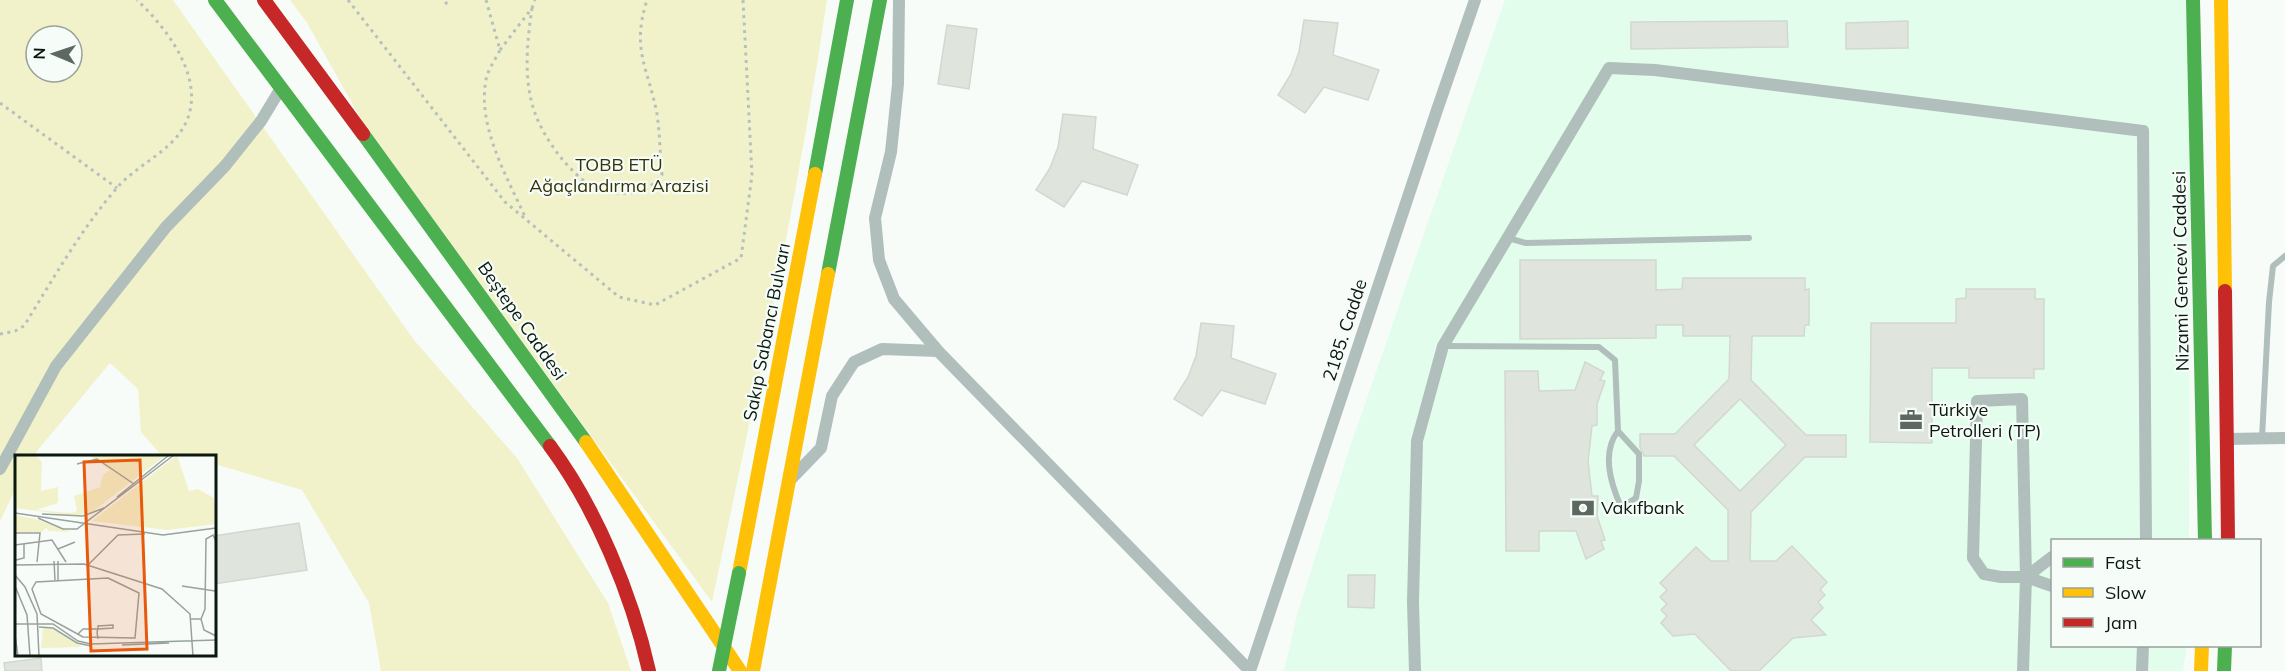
<svg xmlns="http://www.w3.org/2000/svg" width="2285" height="671" viewBox="0 0 2285 671" font-family="Mulish,sans-serif">
  <style>
    .built { fill: #e3fdec }
    .green { fill: #f2f2ca; fill-rule: evenodd }
    .building { fill: #dfe5dd; stroke: #d2d8d0; stroke-width: 1.5; fill-rule: evenodd }
    .lines { fill: none; stroke-linecap: round; stroke-linejoin: round }
    .path { stroke: #b6c0be; stroke-width: 3; stroke-dasharray: 3 4.5; stroke-linecap: butt }
    .lane { stroke: #b0bfbc; stroke-width: 6 }
    .street { stroke: #b0bfbc; stroke-width: 12 }
    .fast { stroke: #4caf50; stroke-width: 14 }
    .slow { stroke: #ffc107; stroke-width: 14 }
    .jam { stroke: #c62828; stroke-width: 14 }
    .fast-bridge { stroke: #4caf50; stroke-width: 14 }
    .labels { text-anchor: middle; stroke-width: 4.5; stroke-linejoin: round; paint-order: stroke }
    .park-label { font-size: 18px; fill: #363207; stroke: #f6fdf8 }
    .street-label { font-size: 18px; fill: #0b1810; stroke: #f6fdf8 }
    .poi-label { font-size: 18px; fill: #0b1810; stroke: #f6fdf8; text-anchor: start }
    .inset-road { fill: none; stroke: #99a19c; stroke-width: 1.5 }
    .view { fill: #e8590c; fill-opacity: 0.15; stroke: #e8590c; stroke-width: 3 }
    .inset-edge { fill: none; stroke: #0b1810; stroke-width: 3 }
  </style>
  <rect width="100%" height="100%" fill="#f7fcf9"/>
  <polygon class="built" points="1505,0 2188,0 2190,280 2189,540 2052,540 2052,646 2187,646 2183,671 1284,671 1297,615 1349,450"/>
  <g class="green">
    <path d="M 0,0 L 173,0 L 414,340 L 517,458 L 608,603 L 631,671 L 381,671 L 369,603 L 302,490 L 215,464 L 214,456 L 162,456 L 141,432 L 138,389 L 110,363 L 33,456 L 16,456 L 16,488 L 0,521 ZM 36,36 L 72,36 L 72,72 L 36,72 Z"/>
    <path d="M 290,0 L 827,0 C 797,202 754,402 712,602 L 362,121 L 307,23 Z"/>
  </g>
  <g class="building">
    <polygon points="1304,20 1338,23 1333,55 1379,70 1368,100 1324,87 1305,113 1278,95 1291,74 1299,52"/>
    <polygon points="1787,21 1788,47 1631,49 1631,22"/>
    <polygon points="1908,21 1908,48 1846,49 1846,23"/>
    <polygon points="947,25 977,29 969,89 938,84"/>
    <polygon points="1063,114 1096,117 1093,149 1138,165 1127,195 1082,181 1064,207 1036,190 1050,168 1058,147"/>
    <path d="M 1520,260 L 1656,260 L 1656,290 L 1682,289 L 1683,278 L 1805,278 L 1805,290 L 1809,289 L 1809,325 L 1805,325 L 1804,336 L 1752,336 L 1751,380 L 1806,435 L 1846,435 L 1846,457 L 1805,457 L 1751,512 L 1750,561 L 1776,561 L 1792,546 L 1827,582 L 1820,590 L 1825,595 L 1818,602 L 1823,608 L 1811,620 L 1826,635 L 1793,638 L 1759,671 L 1731,671 L 1695,634 L 1673,636 L 1661,623 L 1667,616 L 1661,610 L 1667,604 L 1660,597 L 1667,590 L 1660,583 L 1696,547 L 1711,561 L 1728,561 L 1728,510 L 1674,456 L 1644,456 L 1640,447 L 1640,434 L 1675,434 L 1729,379 L 1730,336 L 1683,336 L 1683,325 L 1656,325 L 1656,338 L 1520,339 ZM 1740,399 L 1786,445 L 1740,491 L 1694,445 Z"/>
    <polygon points="1966,289 2035,289 2035,299 2044,299 2044,369 2034,369 2034,378 1969,378 1969,368 1932,368 1932,443 1870,442 1871,323 1956,323 1956,299 1966,298"/>
    <polygon points="1201,323 1234,326 1231,358 1276,374 1265,404 1221,390 1202,416 1174,399 1188,377 1196,356"/>
    <polygon points="1585,362 1604,372 1600,380 1605,381 1597,404 1597,425 1592,426 1588,461 1592,496 1598,496 1597,516 1605,540 1601,541 1604,549 1586,559 1576,531 1539,531 1539,551 1506,551 1505,371 1538,371 1539,391 1575,390"/>
    <polygon points="299,523 307,570 214,584 214,536"/>
    <polygon points="1348,575 1375,575 1374,608 1348,607"/>
    <polygon points="41,658 42,671 5,671 4,663"/>
  </g>
  <g class="lines">
    <g class="path">
      <polyline points="348,0 505,202 619,297 655,305 741,258 752,175 743,0"/>
      <path d="M 486,0 L 500,50 C 496,58 490,67 487,75 C 475,124 507,176 526,219"/>
      <polyline points="445,4 450,0"/>
      <path d="M 532,8 C 527,42 523,80 535,113 C 544,139 570,174 594,188 C 606,194 631,195 644,190 C 650,188 657,180 662,175 C 660,155 660,134 657,114 C 648,67 631,50 647,0"/>
      <polyline points="500,50 532,8 535,0"/>
      <polyline points="0,103 117,188"/>
      <path d="M 0,334 L 15,331 L 24,326 C 53,279 80,231 116,189 C 132,170 155,159 172,142 C 218,96 173,34 137,0"/>
    </g>
    <g class="lane">
      <polyline points="1508,238 1526,243 1749,238"/>
      <path d="M 1443,346 L 1599,347 L 1615,360 L 1618,431 C 1601,453 1611,484 1621,507 L 1636,498 L 1639,481 L 1639,454 L 1618,431"/>
      <polyline points="2262,438 2269,302 2273,266 2285,256"/>
    </g>
    <g class="street">
      <polyline points="899,0 898,84 891,152 875,218 879,260 894,299 938,351 1250,671"/>
      <polyline points="2227,439 2285,438"/>
      <polyline points="0,469 56,366 166,227 225,166 261,121 281,88"/>
      <polyline points="791,479 821,448 832,396 854,362 882,349 938,351"/>
      <polyline points="2026,577 2052,557"/>
      <polyline points="1250,671 1437,110 1475,0"/>
      <polyline points="1415,671 1413,602 1417,441 1443,346 1609,68 1655,70 2143,131 2146,540"/>
      <polyline points="2023,671 2026,577 2022,399 1977,401 1973,558 1984,574 2001,577 2026,577 2052,586"/>
      <polyline points="2142,671 2143,646"/>
    </g>
    <g class="fast">
      <polyline points="215,0 550,446"/>
      <polyline points="2193,0 2205,540"/>
      <polyline points="363,134 586,442"/>
      <polyline points="815,174 847,0"/>
      <polyline points="828,274 880,0"/>
      <polyline points="2224,671 2225,646"/>
    </g>
    <g class="slow">
      <polyline points="2221,0 2225,291"/>
      <polyline points="586,442 740,671"/>
      <polyline points="739,573 815,174"/>
      <polyline points="753,671 828,274"/>
      <polyline points="2201,671 2202,646"/>
    </g>
    <g class="jam">
      <polyline points="264,0 363,134"/>
      <polyline points="2225,291 2228,540"/>
      <path d="M 550,446 C 596,508 632,595 649,671"/>
    </g>
    <polyline class="fast-bridge" points="719,671 739,573"/>
  </g>
  <defs>
    <g id="office-bare" transform="scale(1.8)"><path d="M-6-3h4V-5.5h4V-3h4V5H-6ZM-1-4.5V-3h2v-1.5ZM-6 0V1H6V0Z" fill="#5e6862" stroke="#f6fdf8" stroke-width="2.5" paint-order="stroke"/></g>
    <g id="bank-bare" transform="scale(1.8)"><path d="M-6-4H6V4H-6ZM0-2.3a2.3 2.3 0 1 0 0 4.6a2.3 2.3 0 1 0 0-4.6Z" fill="#5e6862" stroke="#f6fdf8" stroke-width="2.5" paint-order="stroke"/></g>
  </defs>
  <g fill-rule="evenodd">
    <use href="#office-bare" x="1911" y="420"/>
    <use href="#bank-bare" x="1583" y="508"/>
  </g>
  <g class="labels">
    <g class="park-label">
      <text x="619" y="171">TOBB ETÜ<tspan x="619" dy="21">Ağaçlandırma Arazisi</tspan></text>
    </g>
    <g class="street-label">
      <text transform="translate(2181 271) rotate(-91)" y="6">Nizami Gencevi Caddesi</text>
      <text transform="translate(522 321) rotate(55)" y="6">Beştepe Caddesi</text>
      <text transform="translate(1345 330) rotate(-72)" y="6">2185. Cadde</text>
      <text transform="translate(767 332) rotate(-79)" y="6">Sakıp Sabancı Bulvarı</text>
    </g>
    <g class="poi-label">
      <text x="1929" y="416">Türkiye<tspan x="1929" dy="21">Petrolleri (TP)</tspan></text>
      <text x="1601" y="514">Vakıfbank</text>
    </g>
  </g>
  <g transform="translate(15 455)">
    <rect width="201" height="201" fill="#f7fcf9"/>
    <path d="M 0,0 L 20,0 L 27,7 L 26,36 L 43,32 L 43,48 L 21,55 L 56,58 L 62,56 L 59,41 L 85,32 L 88,20 L 95,15 L 73,0 L 151,0 L 77,57 L 59,61 L 0,53 ZM 162,0 L 174,36 L 183,34 L 199,43 L 201,69 L 152,75 L 77,66 ZM 0,60 L 20,64 L 56,77 L 34,76 L 31,73 L 27,77 L 0,78 ZM 28,173 L 36,173 L 67,192 L 26,193 Z" fill="#f2f2ca"/>
    <path class="inset-road" d="M 62,9 L 82,4 L 119,29M 102,42 L 154,0M 0,58 L 148,80 L 201,73M 27,59 L 68,61 L 89,53M 23,63 L 48,74 L 62,74 L 159,0M 0,78 L 25,78 L 22,107M 0,90 L 37,85 L 51,107M 43,94 L 60,87M 1,105 L 9,103 L 9,89M 39,106 L 40,125M 43,106 L 43,125M 0,110 L 69,109 L 147,134 L 175,159 L 178,201M 73,110 L 103,80 L 130,79M 0,120 L 10,132 L 22,159 L 24,201M 93,123 L 124,138 L 120,183 L 68,182 L 26,159 L 17,134 L 21,127 ZM 0,131 L 12,160 L 15,201M 167,131 L 200,136M 176,164 L 186,164 L 190,154 L 191,84 L 198,80 L 201,86M 186,164 L 189,175 L 201,181M 0,169 L 38,169 L 63,186 L 76,189 L 201,185M 24,172 L 38,173 L 62,188 L 76,191M 63,179 L 68,174 L 83,174 L 98,173 L 98,170 L 83,171 L 83,174 L 82,177 L 83,184M 0,180 L 3,201M 107,190 L 154,188"/>
    <path class="view" d="M 125,5 L 132,194 L 76,196 L 69,7 Z"/>
    <rect width="201" height="201" class="inset-edge"/>
  </g>
  <rect x="2051" y="539" width="210" height="108" fill="#f6fdf8" stroke="#98a19b" stroke-width="1.5"/>
  <rect x="2063" y="558" width="30" height="9" fill="#4caf50" stroke="#98a19b" stroke-width="1.5"/>
  <text x="2105" y="569" font-size="18" fill="#0b1810">Fast</text>
  <rect x="2063" y="588" width="30" height="9" fill="#ffc107" stroke="#98a19b" stroke-width="1.5"/>
  <text x="2105" y="599" font-size="18" fill="#0b1810">Slow</text>
  <rect x="2063" y="618" width="30" height="9" fill="#c62828" stroke="#98a19b" stroke-width="1.5"/>
  <text x="2105" y="629" font-size="18" fill="#0b1810">Jam</text>
  <g transform="translate(54 54) rotate(272)"><circle r="28" fill="#f6fdf8" stroke="#98a19b" stroke-width="1.5"/>
  <path d="M0-4.5L10 22L0 15L-10 22Z" fill="#5e6862"/>
  <text y="-9" font-size="16" font-weight="bold" text-anchor="middle" fill="#0b1810">N</text>
  </g>
</svg>
